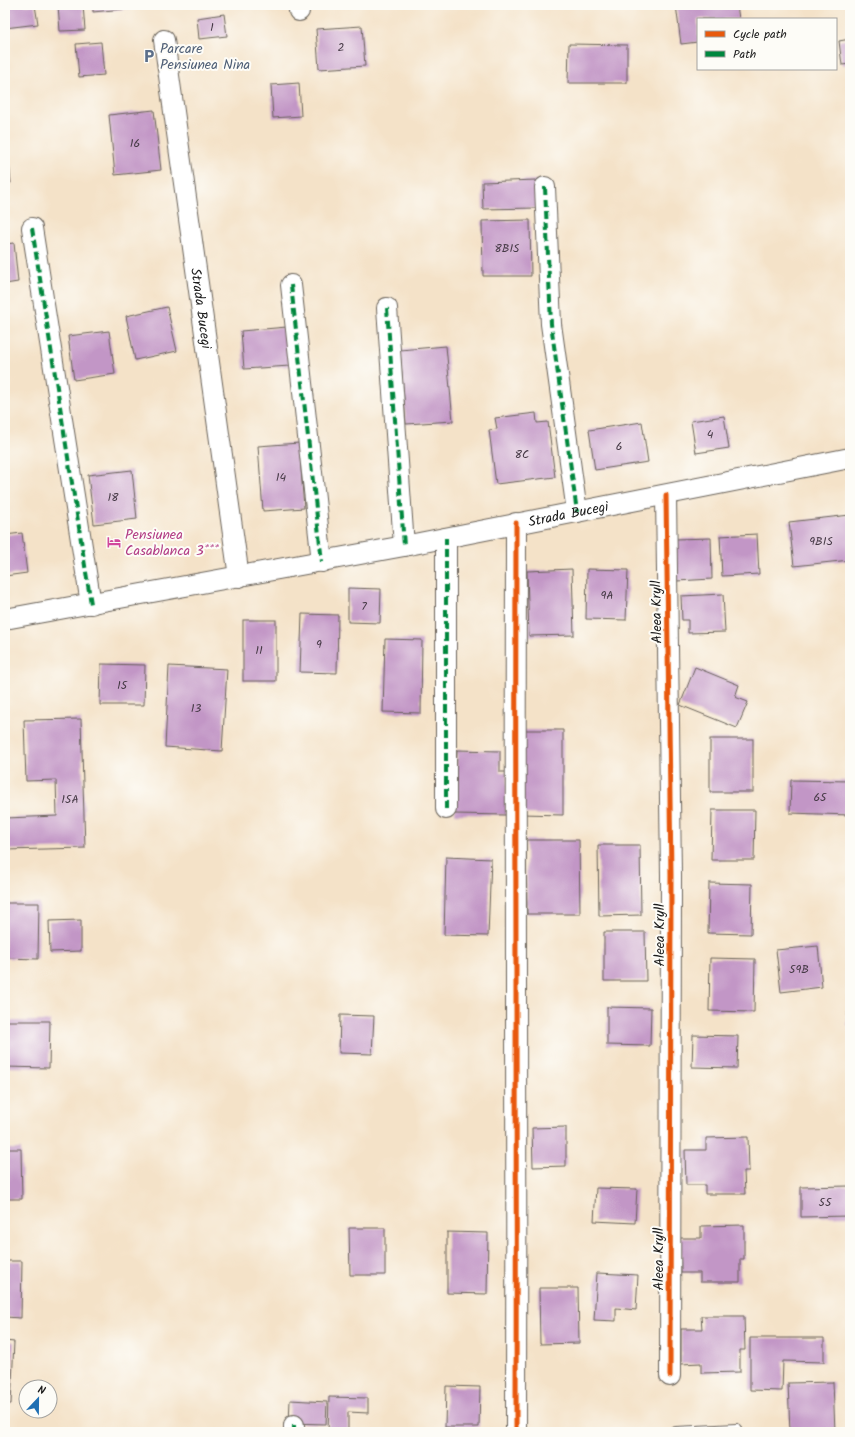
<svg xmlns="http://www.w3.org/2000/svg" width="855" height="1437" viewBox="0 0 855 1437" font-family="Kalam,sans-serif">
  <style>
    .building { fill: #c296c6 }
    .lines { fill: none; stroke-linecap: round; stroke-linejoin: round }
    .lane-casing { stroke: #686158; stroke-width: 12 }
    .street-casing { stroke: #686158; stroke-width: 22 }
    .lane { stroke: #fff; stroke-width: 10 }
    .street { stroke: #fff; stroke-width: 20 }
    .quiet { stroke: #00873e; stroke-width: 4; stroke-dasharray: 8 4; stroke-linecap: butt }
    .cycleway-casing { stroke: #fdfcf7; stroke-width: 8 }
    .cycleway { stroke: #e8590c; stroke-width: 5 }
    .labels { text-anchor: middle; stroke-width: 4; stroke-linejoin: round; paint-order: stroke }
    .number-label { font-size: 12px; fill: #463a46 }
    .service-label { font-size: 14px; fill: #4e5e75; stroke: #fdfcf7; text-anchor: start }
    .street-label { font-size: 14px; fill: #1c1c1c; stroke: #fdfcf7 }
    .hotel-label { font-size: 14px; fill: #b23c85; stroke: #fdfcf7; text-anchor: start }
  </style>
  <rect width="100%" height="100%" fill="#fdfcf7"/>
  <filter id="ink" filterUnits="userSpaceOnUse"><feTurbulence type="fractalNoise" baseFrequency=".025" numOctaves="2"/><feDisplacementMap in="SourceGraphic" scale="8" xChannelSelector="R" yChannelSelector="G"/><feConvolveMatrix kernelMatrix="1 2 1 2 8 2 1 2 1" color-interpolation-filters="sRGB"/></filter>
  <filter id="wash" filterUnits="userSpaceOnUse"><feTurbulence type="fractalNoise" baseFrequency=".012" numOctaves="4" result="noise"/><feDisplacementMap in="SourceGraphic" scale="16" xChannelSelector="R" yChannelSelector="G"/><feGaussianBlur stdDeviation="0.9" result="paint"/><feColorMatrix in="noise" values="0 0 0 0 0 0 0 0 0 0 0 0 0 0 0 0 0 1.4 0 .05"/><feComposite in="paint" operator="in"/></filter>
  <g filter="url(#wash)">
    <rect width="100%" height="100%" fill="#f4e2c8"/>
    <g id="blocks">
      <g class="building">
        <polygon points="5,5 35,5 38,24 5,28"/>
        <polygon points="58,5 83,5 85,30 60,31"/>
        <polygon points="93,5 144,5 144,7 93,12"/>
        <polygon points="676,5 737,5 739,19 698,19 698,42 681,44"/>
        <polygon points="224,14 227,36 199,39 197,18"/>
        <polygon points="362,26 365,66 319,69 316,29"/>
        <polygon points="850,39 850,64 842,65 839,41"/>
        <polygon points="101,42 104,75 79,77 76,44"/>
        <polygon points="569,44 627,45 627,83 568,83"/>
        <polygon points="299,83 301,116 273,118 271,85"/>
        <polygon points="154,110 161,170 115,175 109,115"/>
        <polygon points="5,140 7,140 11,183 5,184"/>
        <polygon points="536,180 537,208 483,209 482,182"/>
        <polygon points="530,220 531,276 483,276 482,221"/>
        <polygon points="14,243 18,282 5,284 5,244"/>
        <polygon points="167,307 177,351 135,360 126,316"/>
        <polygon points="287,327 290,366 244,369 241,331"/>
        <polygon points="109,331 115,374 74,380 68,336"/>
        <polygon points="446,346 453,421 406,424 400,350"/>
        <polygon points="536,413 537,423 548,422 555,477 496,484 489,430 497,429 495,418"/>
        <polygon points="724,416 729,448 696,453 691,421"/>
        <polygon points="642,422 648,462 595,470 589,430"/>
        <polygon points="299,443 304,508 263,511 258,446"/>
        <polygon points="132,470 137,519 94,524 88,475"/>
        <polygon points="850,515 850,560 794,566 789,522"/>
        <polygon points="22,533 27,573 5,576 5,535"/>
        <polygon points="757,534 759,574 722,576 720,536"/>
        <polygon points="711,538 712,579 676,581 675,539"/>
        <polygon points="572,569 574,635 529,636 527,571"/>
        <polygon points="587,569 628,570 626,620 586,619"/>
        <polygon points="348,588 381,589 380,623 348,622"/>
        <polygon points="723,594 725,632 688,633 688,620 682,620 681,596"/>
        <polygon points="302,614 338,615 337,673 300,672"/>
        <rect x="243" y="620" width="33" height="61"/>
        <polygon points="385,639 422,640 421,713 383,712"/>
        <polygon points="101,664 145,665 144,705 100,705"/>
        <polygon points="169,666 227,669 222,751 165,747"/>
        <polygon points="695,667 739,685 735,697 748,702 737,728 680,705"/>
        <polygon points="81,719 85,848 5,850 5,818 57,816 56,780 26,781 24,720"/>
        <polygon points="522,730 563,730 563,815 522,814"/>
        <rect x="710" y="739" width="43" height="53"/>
        <polygon points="457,750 500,751 500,772 507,772 506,815 455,814"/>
        <polygon points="791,780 850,781 850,815 790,813"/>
        <polygon points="712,810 755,810 754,860 711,860"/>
        <polygon points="526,840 579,840 580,914 527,914"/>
        <polygon points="598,845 640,845 641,915 599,916"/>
        <polygon points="446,857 491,859 488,936 444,935"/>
        <polygon points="709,883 752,884 751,934 708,933"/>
        <polygon points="5,903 39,903 38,959 5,958"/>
        <polygon points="81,920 81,951 50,952 49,921"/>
        <polygon points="604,932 645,932 646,981 604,981"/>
        <polygon points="818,946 822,987 781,992 776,950"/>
        <polygon points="710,958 755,959 754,1012 709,1011"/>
        <polygon points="848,996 850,996 850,1025 847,1025"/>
        <polygon points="607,1007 651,1008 650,1046 607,1045"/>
        <polygon points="340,1015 374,1016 372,1054 339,1053"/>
        <polygon points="5,1021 50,1021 49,1068 5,1067"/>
        <polygon points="693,1035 738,1036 737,1068 692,1067"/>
        <polygon points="566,1127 566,1166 533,1167 532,1128"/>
        <polygon points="748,1137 749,1171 744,1171 745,1194 705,1194 705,1185 686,1185 685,1150 706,1150 706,1138"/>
        <polygon points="5,1149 21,1149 22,1199 5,1199"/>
        <polygon points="850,1186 850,1216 801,1217 801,1187"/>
        <polygon points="596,1188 637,1189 635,1223 594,1221"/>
        <polygon points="744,1225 744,1259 740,1259 740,1282 700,1282 700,1273 681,1273 680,1238 701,1238 701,1226"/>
        <polygon points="349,1228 385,1228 385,1275 350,1275"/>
        <polygon points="447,1232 488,1233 487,1294 447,1293"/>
        <polygon points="5,1261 22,1261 21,1318 5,1317"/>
        <polygon points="597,1273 638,1275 636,1310 616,1308 616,1321 594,1320"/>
        <polygon points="539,1288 578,1288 579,1343 540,1344"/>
        <polygon points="701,1316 744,1316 745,1350 740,1350 740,1372 701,1373 701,1363 681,1364 681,1329 702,1329"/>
        <polygon points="750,1338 824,1338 824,1362 783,1361 782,1391 750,1390"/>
        <polygon points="5,1341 14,1342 11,1404 5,1404"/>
        <polygon points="833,1382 835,1432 790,1432 788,1383"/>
        <polygon points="446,1386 480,1387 479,1427 445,1427"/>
        <polygon points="329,1397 368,1398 368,1413 348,1412 348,1432 328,1432"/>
        <polygon points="290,1400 327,1402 326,1424 289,1423"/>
      </g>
    </g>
  </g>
  <g filter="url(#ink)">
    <use href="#blocks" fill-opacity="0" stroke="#686158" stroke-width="1"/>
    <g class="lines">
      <g class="lane-casing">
        <polyline id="lane" points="676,1432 737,1429"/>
      </g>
      <g class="street-casing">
        <g id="street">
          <polyline points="299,5 299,11"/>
          <path id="s1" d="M 164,40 L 239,577"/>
          <polyline points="545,187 551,324 577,512"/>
          <polyline points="32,228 91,604"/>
          <polyline points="291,285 322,562"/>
          <polyline points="387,308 404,546"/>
          <polyline points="666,495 671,875 670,1376"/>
          <path d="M 516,523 C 515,826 517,1129 516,1432"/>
          <path id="s2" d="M 5,619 L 404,546 L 850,458"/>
          <polyline points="446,809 446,538"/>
          <polyline points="294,1432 294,1425"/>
        </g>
      </g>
      <use href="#lane" class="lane"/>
      <use href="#street" class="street"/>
      <g class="quiet">
        <polyline points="545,187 551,324 577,512"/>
        <polyline points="32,228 91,604"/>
        <polyline points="291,285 322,562"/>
        <polyline points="387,308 404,546"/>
        <polyline points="446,809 446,538"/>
        <polyline points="294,1432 294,1425"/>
      </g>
      <g class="cycleway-casing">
        <g id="cycleway">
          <polyline points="666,495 671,875 670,1376"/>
          <path d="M 516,523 C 515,826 517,1129 516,1432"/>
        </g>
      </g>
      <use href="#cycleway" class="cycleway"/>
    </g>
  </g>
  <defs>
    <g id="parking-bare" transform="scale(1.08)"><path d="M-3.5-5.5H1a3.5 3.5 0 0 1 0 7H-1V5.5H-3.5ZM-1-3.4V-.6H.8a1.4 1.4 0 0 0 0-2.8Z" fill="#5c6f8a" stroke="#fdfcf7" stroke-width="2.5" paint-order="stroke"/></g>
    <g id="hotel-bare" transform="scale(1.08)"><path d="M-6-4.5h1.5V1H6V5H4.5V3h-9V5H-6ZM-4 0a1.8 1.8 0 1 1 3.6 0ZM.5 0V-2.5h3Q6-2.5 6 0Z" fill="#d1479c" stroke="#fdfcf7" stroke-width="2.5" paint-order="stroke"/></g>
  </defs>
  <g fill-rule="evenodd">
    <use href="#parking-bare" x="149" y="56"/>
    <use href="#hotel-bare" x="114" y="542"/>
  </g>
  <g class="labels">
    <g class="number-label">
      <text x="212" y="31">1</text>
      <text x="341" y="51">2</text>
      <text x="135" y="147">16</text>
      <text x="507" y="252">8BIS</text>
      <text x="710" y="438">4</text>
      <text x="619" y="450">6</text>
      <text x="522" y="458">8C</text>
      <text x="281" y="481">14</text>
      <text x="113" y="501">18</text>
      <text x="821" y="545">9BIS</text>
      <text x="607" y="599">9A</text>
      <text x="364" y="610">7</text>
      <text x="319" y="648">9</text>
      <text x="259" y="654">11</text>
      <text x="122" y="689">15</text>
      <text x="196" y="712">13</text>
      <text x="820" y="801">65</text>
      <text x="70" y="803">15A</text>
      <text x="799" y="973">59B</text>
      <text x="825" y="1206">55</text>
    </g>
    <g class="service-label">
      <text x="160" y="53">Parcare<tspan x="160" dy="16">Pensiunea Nina</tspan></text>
    </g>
    <g class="street-label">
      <text dy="5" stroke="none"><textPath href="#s1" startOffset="271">Strada Bucegi</textPath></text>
      <text dy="5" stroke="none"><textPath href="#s2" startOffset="573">Strada Bucegi</textPath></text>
      <text transform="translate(656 612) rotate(-91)" y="5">Aleea Kryll</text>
      <text transform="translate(659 935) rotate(-90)" y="5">Aleea Kryll</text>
      <text transform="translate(658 1259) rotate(-90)" y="5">Aleea Kryll</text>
    </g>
    <g class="hotel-label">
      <text x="125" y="539">Pensiunea<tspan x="125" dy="16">Casablanca 3***</tspan></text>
    </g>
  </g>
  <rect width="855" height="1437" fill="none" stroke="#fdfcf7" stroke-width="20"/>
  <rect x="697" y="18" width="140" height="52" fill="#fdfcf7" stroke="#a3a29f"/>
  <rect x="705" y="31" width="20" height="6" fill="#e8590c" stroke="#a3a29f"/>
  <text x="733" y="38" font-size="12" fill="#1c1c1c">Cycle path</text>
  <rect x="705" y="51" width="20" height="6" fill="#00873e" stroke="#a3a29f"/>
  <text x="733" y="58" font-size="12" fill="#1c1c1c">Path</text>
  <g transform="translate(38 1399) rotate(22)"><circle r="19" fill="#fdfcf7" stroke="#a3a29f"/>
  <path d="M0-3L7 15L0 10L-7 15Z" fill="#1f6fb2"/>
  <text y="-6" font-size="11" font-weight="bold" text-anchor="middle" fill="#1c1c1c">N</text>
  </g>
</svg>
